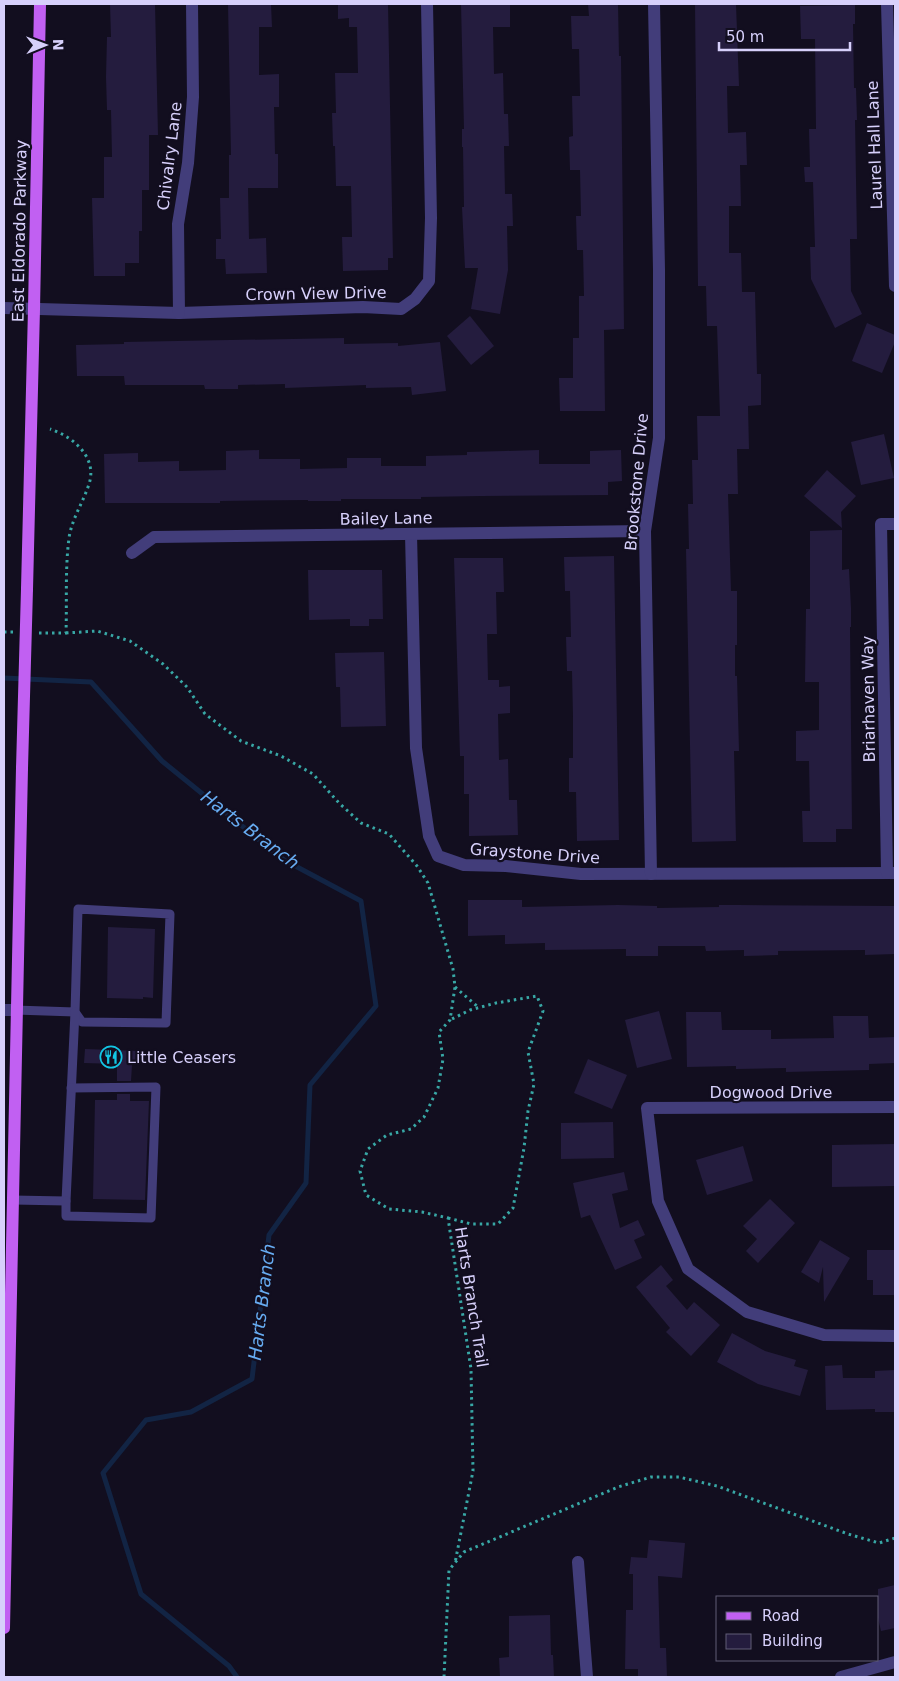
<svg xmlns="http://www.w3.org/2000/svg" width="899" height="1681" viewBox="0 0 899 1681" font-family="'DejaVu Sans',sans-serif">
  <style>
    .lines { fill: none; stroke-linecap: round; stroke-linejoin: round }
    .stream { stroke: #122444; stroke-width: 5 }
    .building { fill: #241c3e }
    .path { stroke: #38a7a5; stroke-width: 3; stroke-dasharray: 2.5 4; stroke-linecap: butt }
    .service { stroke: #423d7a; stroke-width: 9 }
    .minor { stroke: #423d7a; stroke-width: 12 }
    .primary { stroke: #c160f2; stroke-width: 12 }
    .primary-bridge { stroke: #c160f2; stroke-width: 12 }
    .labels { text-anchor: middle; stroke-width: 4.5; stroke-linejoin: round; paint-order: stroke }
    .street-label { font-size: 16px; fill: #d7d0fb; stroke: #120e1f }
    .poi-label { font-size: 16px; fill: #d7d0fb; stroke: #120e1f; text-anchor: start }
    .water-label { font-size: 18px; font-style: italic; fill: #67acf2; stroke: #120e1f }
  </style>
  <rect width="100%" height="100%" fill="#120e1f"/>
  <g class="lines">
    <polyline class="stream" points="4,678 91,682 162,761 284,860 361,901 376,1006 310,1085 306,1183 269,1235 252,1379 191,1412 146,1420 103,1473 141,1594 229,1666 237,1677"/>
  </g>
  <g class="building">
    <polygon points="110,4 155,4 158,135 149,135 149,190 142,190 142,231 139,231 139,263 125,263 125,276 94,276 92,198 104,198 104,157 112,157 111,110 107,110 106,77 107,37 111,37"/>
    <polygon points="228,4 271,4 272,27 259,27 259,75 279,74 279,107 274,107 275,154 278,154 278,188 248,188 249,239 266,238 267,273 226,274 225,259 216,259 216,239 221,239 220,198 229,198 229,155 231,155"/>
    <polygon points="338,4 388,4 393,258 388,258 388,270 343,271 342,237 352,237 351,186 336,186 335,146 333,146 332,113 336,113 335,73 358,73 357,27 349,27 349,18 338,19"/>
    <polygon points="461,4 510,4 510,27 493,27 494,74 503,73 504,114 508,114 509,146 504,146 505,194 512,194 513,226 507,226 508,270 500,314 471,309 478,268 465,268 462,207 464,207 463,147 462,147 462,129 464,129"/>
    <polygon points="588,4 618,4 619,56 621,56 624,329 604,330 605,411 560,411 559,378 573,378 573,338 579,338 579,296 584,296 583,250 577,250 576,216 581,216 580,170 570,170 569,137 573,136 572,96 580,96 579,49 572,49 571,16 589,16"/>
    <polygon points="695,4 736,4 739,86 727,86 728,133 746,132 747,165 740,165 741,206 729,206 729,253 741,253 742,292 755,292 757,374 761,374 761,405 748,406 749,449 737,449 738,494 728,494 731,591 737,591 737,645 735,645 735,676 737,676 739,751 734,751 736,841 692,842 686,549 689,549 688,504 693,504 692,460 698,460 697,416 720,416 717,326 707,326 706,286 698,286"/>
    <polygon points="855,5 855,24 853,24 854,88 856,88 857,120 855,120 857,239 850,239 851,291 862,314 835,328 811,279 810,247 815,247 813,182 805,182 804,167 810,167 809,129 816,129 815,39 801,39 800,6"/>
    <polygon points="470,316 494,346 471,365 447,336"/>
    <polygon points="867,323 895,335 895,342 882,373 852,361"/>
    <polygon points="344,338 344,344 398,343 398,346 440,342 446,391 412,395 411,387 366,388 366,385 285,388 285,384 238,385 238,389 205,389 204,385 125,385 124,376 77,376 76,345 124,344 124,342"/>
    <polygon points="884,434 894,478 861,485 851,442"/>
    <polygon points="259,450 259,459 300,459 300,469 347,468 347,458 381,458 381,466 426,466 426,456 467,455 467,452 505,451 539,450 539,464 590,464 590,451 621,450 622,481 608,482 608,495 481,496 421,497 421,499 341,499 341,501 308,501 308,500 220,501 220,503 105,503 104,454 138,453 138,462 179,461 179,471 226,470 226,451"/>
    <polygon points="827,470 856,496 841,512 842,528 804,496"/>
    <polygon points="842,530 842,570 849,569 851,608 851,627 850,627 852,829 836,829 836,842 803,842 802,811 810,811 809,761 796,761 796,731 819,730 819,682 805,682 806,609 810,609 810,531"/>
    <polygon points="614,556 619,840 577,841 576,792 569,792 569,758 573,758 573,717 572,671 567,671 566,637 571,637 570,591 565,591 564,557"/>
    <polygon points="454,558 503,558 504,592 496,592 497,634 487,634 488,680 499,680 499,687 510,686 510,713 498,714 499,760 508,759 509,800 517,800 518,835 469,836 469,794 464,794 464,756 460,756"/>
    <polygon points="308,570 382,570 383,619 369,619 369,626 350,626 350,619 309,620"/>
    <polygon points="384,652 386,726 341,727 340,687 336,687 335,653"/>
    <polygon points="468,900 522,900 522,907 618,905 657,906 657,908 719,907 719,905 737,905 895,906 895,954 865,955 865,950 778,951 778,955 744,956 744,950 706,951 705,946 658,946 658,956 626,956 626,949 545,950 545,943 505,944 505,935 468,936"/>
    <polygon points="108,927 155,929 153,998 143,997 143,999 107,998"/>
    <polygon points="659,1011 672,1059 637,1068 625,1020"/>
    <polygon points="686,1012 721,1012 722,1030 771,1030 771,1039 834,1038 833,1016 868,1016 869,1038 895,1037 895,1063 869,1064 869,1070 786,1072 786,1068 736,1069 736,1066 687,1067"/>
    <polygon points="85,1049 138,1051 137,1065 132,1065 131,1081 117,1081 117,1064 84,1063"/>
    <polygon points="588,1059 627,1075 612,1109 574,1093"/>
    <polygon points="117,1094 130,1094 130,1101 149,1101 145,1200 93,1199 95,1100 117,1100"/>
    <polygon points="613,1122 614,1158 561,1159 561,1123"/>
    <polygon points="895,1144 895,1186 832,1187 832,1145"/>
    <polygon points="743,1146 753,1181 707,1195 696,1160"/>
    <polygon points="624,1172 628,1190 612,1194 620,1228 638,1220 645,1235 634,1240 642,1258 615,1270 590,1215 581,1218 573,1183"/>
    <polygon points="770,1199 795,1223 758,1263 746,1251 757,1239 743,1226"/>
    <polygon points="820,1240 850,1258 824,1302 823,1267 819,1283 801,1272"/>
    <polygon points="867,1250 895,1250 895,1295 873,1295 873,1280 867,1280"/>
    <polygon points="661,1265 673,1280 666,1286 687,1310 694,1302 720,1325 691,1356 666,1332 670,1328 636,1287"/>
    <polygon points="732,1333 765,1351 796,1360 794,1366 808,1370 800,1396 758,1384 717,1362"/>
    <polygon points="842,1365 843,1378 875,1378 875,1371 895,1370 895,1412 875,1412 875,1409 826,1410 825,1366"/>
    <polygon points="649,1540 685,1543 682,1578 658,1576 660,1648 666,1648 667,1677 638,1677 638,1669 625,1669 626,1610 633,1610 633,1574 629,1574 631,1557 647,1558"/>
    <polygon points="895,1585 895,1628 881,1631 878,1618 878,1589"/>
    <polygon points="550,1615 551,1655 553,1655 554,1677 500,1677 499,1658 509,1657 509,1616"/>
  </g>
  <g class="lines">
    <g class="path">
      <polyline points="4,632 13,632"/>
      <path d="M 39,633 L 66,633 C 67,601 65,569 69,538 C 72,518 83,503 89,484 C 98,457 72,436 50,429"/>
      <polyline points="66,633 97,631 130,641 163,664 187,687 205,714 241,741 281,756 313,774 339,803 361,823 389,834 417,866 428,883 453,969 455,987 450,1020 439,1032 443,1059 438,1088 424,1117 411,1129 387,1135 368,1149 360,1171 366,1195 389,1209 422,1212 448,1218 471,1369 473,1471 455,1563"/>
      <polyline points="455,987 478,1007"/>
      <polyline points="448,1218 471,1224 498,1224 513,1208 524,1148 528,1111 534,1084 528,1052 543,1011 537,996 496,1003 470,1010 450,1020"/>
      <polyline points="444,1677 449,1570 464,1552 618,1487 651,1477 679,1477 717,1486 848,1534 879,1543 895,1538"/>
    </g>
    <g class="service">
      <polyline points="15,1010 75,1012 78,909 170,914 166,1023 82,1022 75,1012"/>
      <polyline points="13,1200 66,1201 75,1012"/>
      <polyline points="66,1201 66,1216 151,1218 156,1087 71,1088"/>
    </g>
    <g class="minor">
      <polyline points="887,4 895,286"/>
      <polyline points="4,308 179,313 363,307 401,309 415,299 429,281 431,218 427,4"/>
      <polyline points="179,313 178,224 188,163 193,97 192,4"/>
      <polyline points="411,534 416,748 429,836 438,856 464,865 506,866 581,874 895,873"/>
      <polyline points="132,553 154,537 645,531"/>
      <polyline points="887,873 881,524 895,524"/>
      <polyline points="651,874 645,531 659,438 659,270 654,4"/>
      <polyline points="4,1010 15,1010"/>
      <polyline points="895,1107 647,1108 658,1201 688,1269 747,1312 824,1335 895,1336"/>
      <polyline points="578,1562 587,1677"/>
      <polyline points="841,1677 895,1662"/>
    </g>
    <g class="primary">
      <polyline points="27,589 34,309 40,4"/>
      <path d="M 4,1628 C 10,1342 14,1055 22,768"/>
    </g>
    <polyline class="primary-bridge" points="22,768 27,589"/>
  </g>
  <defs>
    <g id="restaurant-ring" transform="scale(1.125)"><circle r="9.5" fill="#120e1f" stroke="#13c6e4" stroke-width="1.5"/><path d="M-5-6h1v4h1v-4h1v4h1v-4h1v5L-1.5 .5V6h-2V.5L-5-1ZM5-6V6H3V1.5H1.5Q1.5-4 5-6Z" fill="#13c6e4"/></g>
  </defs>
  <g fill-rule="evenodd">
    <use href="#restaurant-ring" x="111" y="1057"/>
  </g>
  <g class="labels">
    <g class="street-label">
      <text transform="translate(874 145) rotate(-92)" y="6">Laurel Hall Lane</text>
      <text transform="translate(169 156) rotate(-83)" y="6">Chivalry Lane</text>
      <text transform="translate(19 231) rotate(-89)" y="6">East Eldorado Parkway</text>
      <text transform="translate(316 293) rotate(-1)" y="6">Crown View Drive</text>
      <text transform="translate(636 482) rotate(-85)" y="6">Brookstone Drive</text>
      <text transform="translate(386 518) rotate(-1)" y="6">Bailey Lane</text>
      <text transform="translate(868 699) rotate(-91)" y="6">Briarhaven Way</text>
      <text transform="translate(535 853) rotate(4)" y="6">Graystone Drive</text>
      <text x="771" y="1098">Dogwood Drive</text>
      <text transform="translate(472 1297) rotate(81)" y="6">Harts Branch Trail</text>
    </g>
    <g class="poi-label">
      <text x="127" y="1063">Little Ceasers</text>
    </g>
    <g class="water-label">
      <text transform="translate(250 830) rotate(37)" y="6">Harts Branch</text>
      <text transform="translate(262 1302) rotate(-83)" y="6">Harts Branch</text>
    </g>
  </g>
  <rect width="899" height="1681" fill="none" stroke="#d7d0fb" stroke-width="10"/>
  <rect x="716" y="1596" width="162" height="65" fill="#120e1f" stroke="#615c77"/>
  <rect x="726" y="1612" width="25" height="8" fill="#c160f2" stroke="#615c77"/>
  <text x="762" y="1621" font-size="15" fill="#d7d0fb">Road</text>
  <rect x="726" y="1634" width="25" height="15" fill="#241c3e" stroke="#615c77"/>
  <text x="762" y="1646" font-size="15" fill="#d7d0fb">Building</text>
  <g transform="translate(45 45) rotate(89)" stroke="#120e1f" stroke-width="4" paint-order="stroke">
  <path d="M0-4L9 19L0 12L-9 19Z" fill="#d7d0fb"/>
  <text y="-8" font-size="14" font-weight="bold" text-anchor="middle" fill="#d7d0fb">N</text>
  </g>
  <path d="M719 42v8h131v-8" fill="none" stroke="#d7d0fb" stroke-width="2.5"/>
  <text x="726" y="42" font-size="15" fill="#d7d0fb" stroke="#120e1f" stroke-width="4" paint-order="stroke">50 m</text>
</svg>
